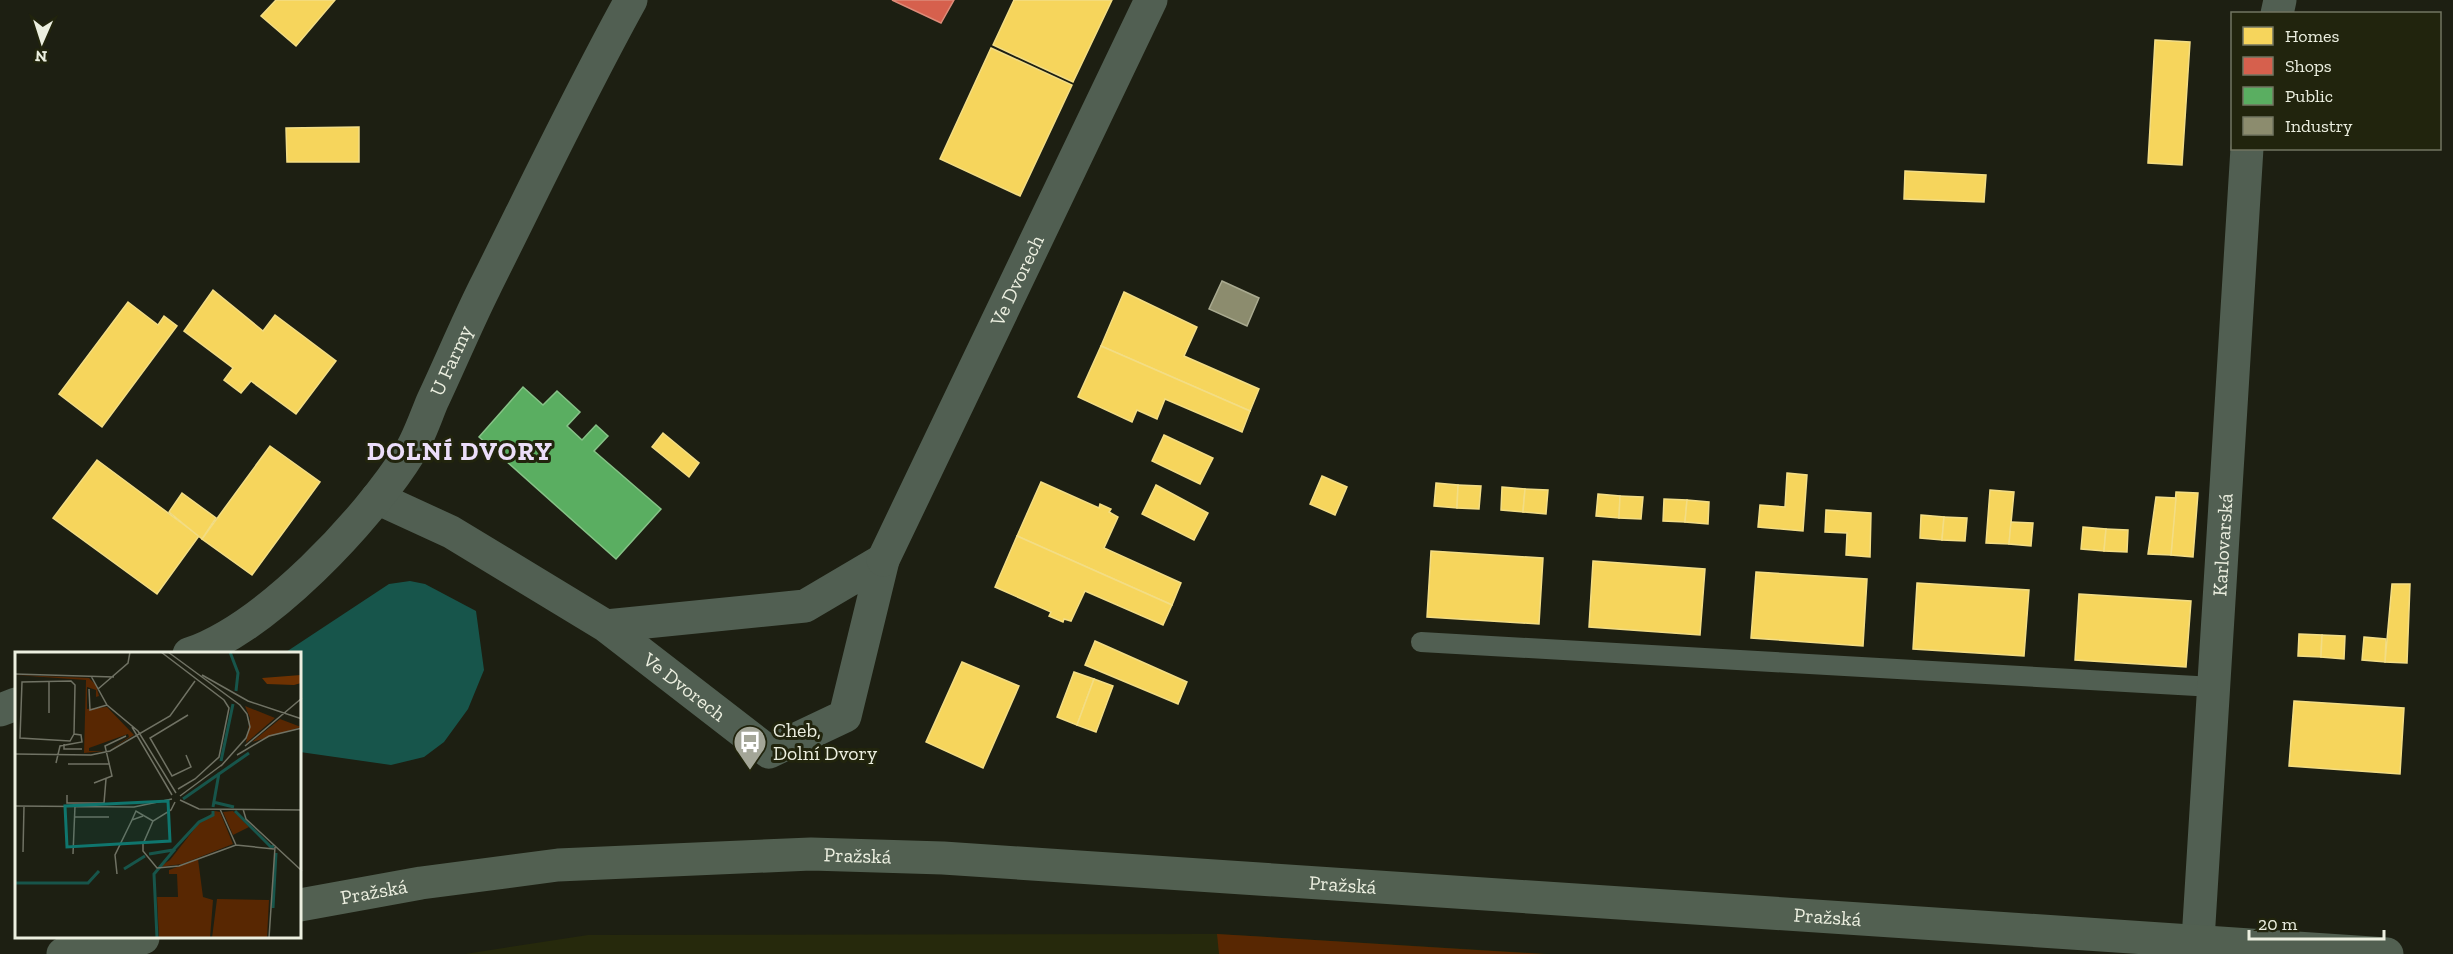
<svg xmlns="http://www.w3.org/2000/svg" width="2453" height="954" viewBox="0 0 2453 954" font-family="'Zilla Slab',serif">
  <style>
    .built { fill: #26290c }
    .green { fill: #582702 }
    .water { fill: #17554b }
    .homes { fill: #f6d55c; stroke: #f3dd84; stroke-width: 1.5 }
    .shops { fill: #d6604d; stroke: #dd8b79; stroke-width: 1.5 }
    .public { fill: #5aae61; stroke: #86c287; stroke-width: 1.5 }
    .industry { fill: #8c8c6e; stroke: #a9aa90; stroke-width: 1.5 }
    .lines { fill: none; stroke-linecap: round; stroke-linejoin: round }
    .lane { stroke: #515f52; stroke-width: 20 }
    .street { stroke: #515f52; stroke-width: 33 }
    .secondary { stroke: #526051; stroke-width: 33 }
    .labels { text-anchor: middle; stroke-width: 6; stroke-linejoin: round; paint-order: stroke }
    .street-label { font-size: 20px; fill: #ecefe0; stroke: #21240d }
    .poi-label { font-size: 20px; fill: #ecefe0; stroke: #21240d; text-anchor: start }
    .district-label { font-size: 26px; font-weight: bold; letter-spacing: 1.5px; fill: #ecdef9; stroke: #21240d }
    .inset-river { fill: none; stroke: #17554b; stroke-width: 3 }
    .inset-road { fill: none; stroke: #707264; stroke-width: 1.5 }
    .view { fill: #0f766e; fill-opacity: 0.15; stroke: #0f766e; stroke-width: 3 }
    .inset-edge { fill: none; stroke: #ecefe0; stroke-width: 3 }
  </style>
  <rect width="100%" height="100%" fill="#1d1f12"/>
  <polygon class="built" points="1217,934 1550,954 465,954 588,935"/>
  <polygon class="green" points="1217,934 1544,954 1219,954"/>
  <polygon class="water" points="410,581 425,584 476,611 484,670 468,709 444,742 424,757 391,765 300,752 300,654 283,654 389,584"/>
  <g class="homes">
    <polygon points="276,0 335,0 296,46 261,16"/>
    <polygon points="1014,0 1112,0 1073,82 993,45"/>
    <polygon points="2155,40 2190,42 2182,165 2148,163"/>
    <polygon points="991,48 1072,85 1020,196 940,159"/>
    <polygon points="359,127 359,162 287,162 286,128"/>
    <polygon points="1905,171 1986,175 1984,202 1904,199"/>
    <polygon points="213,290 263,331 275,315 336,361 296,414 251,381 241,393 224,380 233,368 184,331"/>
    <polygon points="1124,292 1197,327 1184,356 1259,389 1250,411 1101,346"/>
    <polygon points="128,302 158,325 164,316 177,326 102,427 59,394"/>
    <polygon points="1101,346 1250,411 1242,432 1165,399 1157,419 1137,410 1132,422 1078,397"/>
    <polygon points="663,433 699,463 689,477 652,447"/>
    <polygon points="1164,435 1213,458 1200,484 1152,461"/>
    <polygon points="270,446 320,482 252,575 202,539"/>
    <polygon points="97,460 199,536 157,594 53,518"/>
    <polygon points="1787,473 1807,475 1803,531 1758,527 1760,505 1785,507"/>
    <polygon points="1322,476 1347,487 1335,515 1310,504"/>
    <polygon points="1041,482 1099,508 1100,504 1111,509 1109,512 1118,517 1104,548 1181,583 1172,605 1017,536"/>
    <polygon points="1436,483 1458,485 1457,508 1434,506"/>
    <polygon points="1156,485 1208,513 1194,540 1142,514"/>
    <polygon points="1458,485 1481,486 1479,509 1457,508"/>
    <polygon points="1502,487 1525,489 1523,512 1501,510"/>
    <polygon points="1525,489 1548,490 1546,514 1523,512"/>
    <polygon points="1990,490 2014,492 2009,544 1986,543"/>
    <polygon points="2176,492 2198,493 2193,557 2171,555"/>
    <polygon points="182,493 216,518 202,539 169,512"/>
    <polygon points="1598,494 1620,496 1619,518 1596,516"/>
    <polygon points="1620,496 1643,497 1641,519 1619,518"/>
    <polygon points="2156,497 2176,498 2171,555 2148,554"/>
    <polygon points="1664,499 1687,500 1685,522 1663,521"/>
    <polygon points="1687,500 1709,502 1708,524 1685,522"/>
    <polygon points="1826,510 1871,513 1870,557 1846,555 1847,533 1825,532"/>
    <polygon points="1921,515 1944,517 1942,540 1920,538"/>
    <polygon points="1944,517 1967,518 1965,541 1942,540"/>
    <polygon points="2011,522 2033,523 2031,546 2009,544"/>
    <polygon points="2083,527 2106,529 2104,551 2081,549"/>
    <polygon points="2106,529 2128,530 2127,552 2104,551"/>
    <polygon points="1017,536 1172,605 1163,625 1085,591 1071,621 1064,619 1063,622 1049,616 1051,612 995,587"/>
    <polygon points="1431,551 1543,558 1539,624 1427,617"/>
    <polygon points="1593,561 1705,569 1700,635 1589,627"/>
    <polygon points="1756,572 1867,579 1863,646 1751,638"/>
    <polygon points="1917,583 2029,590 2024,656 1913,649"/>
    <polygon points="2392,584 2410,584 2407,663 2385,662"/>
    <polygon points="2079,594 2191,601 2186,667 2075,660"/>
    <polygon points="2299,634 2322,635 2321,657 2298,656"/>
    <polygon points="2322,635 2345,636 2344,659 2321,657"/>
    <polygon points="2364,637 2386,639 2385,662 2362,660"/>
    <polygon points="1095,641 1187,682 1178,704 1085,665"/>
    <polygon points="962,662 1019,686 983,768 926,742"/>
    <polygon points="1074,672 1094,679 1077,725 1057,717"/>
    <polygon points="1094,679 1113,686 1096,732 1077,725"/>
    <polygon points="2294,701 2404,708 2400,774 2289,766"/>
  </g>
  <polygon class="shops" points="892,0 954,0 941,23"/>
  <polygon class="public" points="523,387 543,405 557,391 580,412 567,426 582,440 596,425 608,436 594,451 661,509 616,559 479,437"/>
  <polygon class="industry" points="1222,281 1259,298 1247,326 1209,309"/>
  <g class="lines">
    <polyline class="lane" points="1421,642 2214,687"/>
    <g class="street">
      <polyline points="2277,14 2280,0"/>
      <path id="s1" d="M 377,498 L 451,532 L 606,626 L 769,752 L 845,716 L 883,560 L 805,606 L 606,626"/>
      <path id="s2" d="M 883,560 L 1151,0"/>
      <path id="s3" d="M 189,654 C 266,628 367,521 410,452 C 419,437 425,419 432,402 C 450,364 466,325 485,287 C 533,191 579,94 631,0"/>
      <polyline points="0,710 16,704"/>
      <path id="s4" d="M 2198,940 L 2247,148"/>
    </g>
    <g class="secondary">
      <path id="s5" d="M 300,905 L 421,883 L 558,865 L 811,854 L 943,858 L 2387,954"/>
      <polyline points="63,954 143,938"/>
    </g>
  </g>
  <defs>
    <g id="bus-pin" transform="scale(1.725)"><path d="M0 17L-7.5 6A9.5 9.5 0 1 1 7.5 6Z" fill="#a4a698" stroke="#21240d"/><path d="M-5-6H5V4H4V6H2V4H-2V6H-4V4H-5ZM-3.5-4V0h7V-4ZM-3.5 1.2v1.5H-2V1.2ZM2 1.2v1.5H3.5V1.2Z" fill="#fff"/></g>
  </defs>
  <g fill-rule="evenodd">
    <use href="#bus-pin" x="750" y="742"/>
  </g>
  <g class="labels">
    <g class="street-label">
      <text dy="7" stroke="none"><textPath href="#s2" startOffset="310">Ve Dvorech</textPath></text>
      <text dy="7" stroke="none"><textPath href="#s3" startOffset="404">U Farmy</textPath></text>
      <text dy="7" stroke="none"><textPath href="#s4" startOffset="396">Karlovarská</textPath></text>
      <text dy="7" stroke="none"><textPath href="#s1" startOffset="362">Ve Dvorech</textPath></text>
      <text dy="7" stroke="none"><textPath href="#s5" startOffset="561">Pražská</textPath></text>
      <text dy="7" stroke="none"><textPath href="#s5" startOffset="1047">Pražská</textPath></text>
      <text dy="7" stroke="none"><textPath href="#s5" startOffset="75">Pražská</textPath></text>
      <text dy="7" stroke="none"><textPath href="#s5" startOffset="1533">Pražská</textPath></text>
    </g>
    <g class="poi-label">
      <text x="773" y="737">Cheb,<tspan x="773" dy="23">Dolní Dvory</tspan></text>
    </g>
    <g class="district-label">
      <text x="460" y="460">DOLNÍ DVORY</text>
    </g>
  </g>
  <g transform="translate(15 652)">
    <rect width="286" height="286" fill="#1d1f12"/>
    <path d="M 0,23 L 74,26 L 81,33 L 84,44 L 81,45 L 81,38 L 72,35 L 72,57 L 92,55 L 119,83 L 94,98 L 114,85 L 113,82 L 74,96 L 74,99 L 89,99 L 69,101 L 71,28 ZM 230,54 L 260,66 L 231,91 L 235,66 ZM 265,67 L 286,75 L 237,90 ZM 200,159 L 205,160 L 218,192 L 167,212 L 144,215 L 155,208 L 184,171 ZM 218,159 L 234,175 L 218,183 L 208,160 ZM 183,207 L 188,245 L 198,248 L 195,286 L 144,286 L 142,245 L 163,245 L 162,222 L 154,222 L 154,218 ZM 202,247 L 254,248 L 252,286 L 197,286 Z" fill="#582702"/>
    <path d="M 286,23 L 286,31 L 279,33 L 252,32 L 247,26 Z" fill="#6e3202"/>
    <path class="inset-river" d="M 215,0 L 223,21 L 221,39M 206,109 L 218,52M 168,147 L 234,101M 198,150 L 219,155M 198,155 L 204,121M 220,159 L 256,195 L 259,194M 134,202 L 158,198 L 184,170 L 198,163 L 198,159M 109,217 L 130,204M 0,231 L 73,231 L 84,219M 258,256 L 261,201M 142,286 L 139,222 L 160,197"/>
    <path class="inset-road" d="M 146,0 L 209,48 L 214,56 L 204,105 L 180,127 L 163,137M 153,0 L 225,53 L 232,62 L 235,75 L 231,86 L 206,114M 0,22 L 99,25M 187,23 L 233,49 L 287,67M 76,24 L 92,53 L 123,79 L 161,141M 74,37 L 75,58 L 92,53M 83,37 L 113,11 L 115,0M 34,61 L 34,29M 117,75 L 157,143M 49,92 L 49,97 L 67,97M 230,94 L 287,46M 0,102 L 76,103 L 95,99 L 155,64 L 180,29M 171,103 L 176,115 L 157,124 L 135,86 L 173,63M 222,103 L 254,84 L 287,76M 41,111 L 45,94 L 67,90 L 66,83 L 59,82 L 60,33 L 56,29 L 7,30 L 5,86 L 55,89 L 59,82M 53,112 L 95,112M 79,131 L 97,124 L 90,94 L 111,84M 52,143 L 52,151 L 89,151 L 91,127M 165,144 L 208,112M 165,148 L 184,157 L 287,158M 160,150 L 156,158 L 138,169 L 128,192 L 128,199 L 142,216 L 164,214 L 221,193 L 259,197M 0,154 L 119,155 L 157,147M 205,157 L 221,193M 228,157 L 231,167 L 287,219M 128,164 L 117,168 L 121,159 L 138,169M 60,165 L 94,165M 8,200 L 9,154M 58,202 L 60,154M 102,222 L 100,203 L 117,168M 254,286 L 260,195"/>
    <path class="view" d="M 153,149 L 155,189 L 52,195 L 50,154 Z"/>
    <rect width="286" height="286" class="inset-edge"/>
  </g>
  <rect x="2231" y="12" width="210" height="138" fill="#21240d" stroke="#727561" stroke-width="1.5"/>
  <rect x="2243" y="27" width="30" height="18" fill="#f6d55c" stroke="#727561" stroke-width="1.5"/>
  <text x="2285" y="42" font-size="18" fill="#ecefe0">Homes</text>
  <rect x="2243" y="57" width="30" height="18" fill="#d6604d" stroke="#727561" stroke-width="1.5"/>
  <text x="2285" y="72" font-size="18" fill="#ecefe0">Shops</text>
  <rect x="2243" y="87" width="30" height="18" fill="#5aae61" stroke="#727561" stroke-width="1.5"/>
  <text x="2285" y="102" font-size="18" fill="#ecefe0">Public</text>
  <rect x="2243" y="117" width="30" height="18" fill="#8c8c6e" stroke="#727561" stroke-width="1.5"/>
  <text x="2285" y="132" font-size="18" fill="#ecefe0">Industry</text>
  <g transform="translate(42 42) rotate(183)" stroke="#21240d" stroke-width="4.5" paint-order="stroke">
  <path d="M0-4.5L10 22L0 15L-10 22Z" fill="#ecefe0"/>
  <text y="-9" font-size="16" font-weight="bold" text-anchor="middle" fill="#ecefe0">N</text>
  </g>
  <path d="M2249 930v9h135v-9" fill="none" stroke="#ecefe0" stroke-width="3"/>
  <text x="2258" y="930" font-size="18" fill="#ecefe0" stroke="#21240d" stroke-width="4.5" paint-order="stroke">20 m</text>
</svg>
